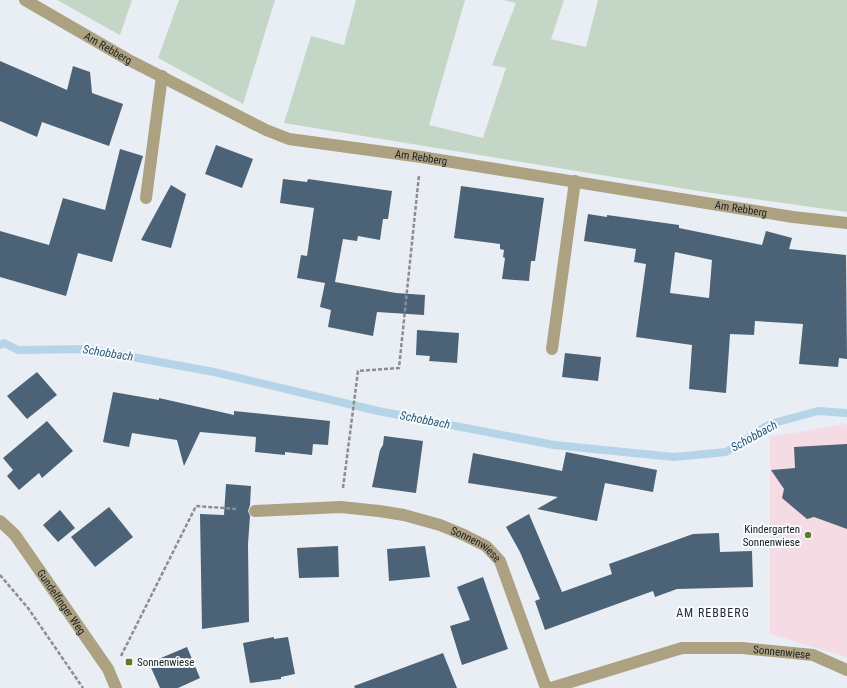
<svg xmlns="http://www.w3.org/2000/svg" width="847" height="688" viewBox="0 0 847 688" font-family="'Roboto Condensed',sans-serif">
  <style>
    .education { fill: #f5dbe3 }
    .green { fill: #c4d6c6 }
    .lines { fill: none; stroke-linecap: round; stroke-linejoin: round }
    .stream { stroke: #b6d4e8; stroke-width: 8 }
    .building { fill: #4c6276; fill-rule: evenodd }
    .path { stroke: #8a8e92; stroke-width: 2.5; stroke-dasharray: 4 2; stroke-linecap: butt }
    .minor { stroke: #aca282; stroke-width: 12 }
    .poi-dot { fill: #657624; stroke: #f6fbff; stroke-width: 1.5 }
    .labels { text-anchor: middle; stroke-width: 4; stroke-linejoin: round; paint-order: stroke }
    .street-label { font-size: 11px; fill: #212325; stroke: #f6fbff }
    .poi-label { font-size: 11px; fill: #212325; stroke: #f6fbff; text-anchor: end }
    .water-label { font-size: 12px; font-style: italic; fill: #275876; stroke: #f6fbff }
    .neighbourhood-label { font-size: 12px; letter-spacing: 1px; fill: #282d31; stroke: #f6fbff }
  </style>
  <rect width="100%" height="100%" fill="#e8eef3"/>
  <polygon class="education" points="847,424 847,657 770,634 770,437"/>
  <g class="green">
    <polygon points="57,0 132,0 120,35"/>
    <polygon points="179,0 275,0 243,104 158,58"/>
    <polygon points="356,0 465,0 429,125 483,138 506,68 492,65 516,3 503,0 564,0 551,39 586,47 598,0 847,0 847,212 705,192 284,123 311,36 344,45"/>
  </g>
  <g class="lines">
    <polyline class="stream" points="0,345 4,343 18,350 89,349 214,372 378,411 554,445 674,457 726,452 770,424 818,411 847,413"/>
  </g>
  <g class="building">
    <polygon points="0,61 67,90 73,66 90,72 92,93 123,104 109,146 42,122 37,137 0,121"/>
    <polygon points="216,145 253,159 242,188 205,174"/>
    <polygon points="120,149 143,156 112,262 78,253 66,296 0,277 0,231 49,245 63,198 105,210"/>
    <polygon points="283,179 307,182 308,179 392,191 388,219 383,219 380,240 358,236 357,241 343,239 335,282 396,293 425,295 424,315 377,312 373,336 328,327 331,310 320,307 325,283 297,278 301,255 307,256 314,208 280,203"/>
    <polygon points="171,185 186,194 171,248 141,240"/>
    <polygon points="461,186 544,198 535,261 531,261 529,281 502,279 505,258 503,257 504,250 500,249 500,244 454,238"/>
    <path d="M 588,214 L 607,217 L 607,215 L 679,225 L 679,228 L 762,245 L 766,231 L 792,238 L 789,249 L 846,255 L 847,359 L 839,358 L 838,367 L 799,364 L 803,324 L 755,321 L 754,335 L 730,334 L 726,393 L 689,389 L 692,345 L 636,337 L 646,264 L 634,262 L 636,249 L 584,241 ZM 675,252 L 712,260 L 709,298 L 670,293 Z"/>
    <polygon points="417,330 459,333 457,363 429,361 430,356 416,355"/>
    <polygon points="565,353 601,357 598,381 562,377"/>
    <polygon points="37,372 57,395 27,419 7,396"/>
    <polygon points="113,392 159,400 159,398 234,415 234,411 330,421 328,445 313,444 312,455 285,452 285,455 255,452 256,437 200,432 184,466 177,440 132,433 129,447 103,442"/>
    <polygon points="47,421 73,451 42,478 39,473 19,490 7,476 13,470 3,458"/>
    <polygon points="384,436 423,441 416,493 372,487 380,450 383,445"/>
    <polygon points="847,444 847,529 814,517 807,519 782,498 784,489 771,470 795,468 794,447"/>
    <polygon points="566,452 657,470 653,492 605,483 597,521 537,509 558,497 468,483 473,453 562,471"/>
    <polygon points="226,484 251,486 250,505 248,511 250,516 248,544 249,622 202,629 200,514 224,515"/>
    <polygon points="109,507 133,537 95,567 71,537"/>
    <polygon points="60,510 75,528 58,542 43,525"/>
    <polygon points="529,514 562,592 612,574 609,564 693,534 719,533 720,552 752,551 753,587 677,589 655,597 653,591 545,630 535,601 540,599 520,552 506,527"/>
    <polygon points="338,546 339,577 299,578 297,548"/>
    <polygon points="425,546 430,577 389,581 387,549"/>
    <polygon points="483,577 508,649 462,665 450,626 470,620 457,587"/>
    <polygon points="274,637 274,639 288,637 295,674 281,677 281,679 250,683 243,643"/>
    <polygon points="187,647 200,678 178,688 160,688 149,663"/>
    <polygon points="443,653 457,688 355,688 354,686"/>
  </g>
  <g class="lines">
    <g class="path">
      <polyline points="343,488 358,371 399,368 419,175"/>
      <polyline points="0,575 28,608 83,688"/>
      <polyline points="121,656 196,506 237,509"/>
    </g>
    <g class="minor">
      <path id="s1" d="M 25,0 L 127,59 L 266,130 L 289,139 L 421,157 L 793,217 L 847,223"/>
      <polyline points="146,198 162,76"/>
      <polyline points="552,349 575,181"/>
      <path id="s2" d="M 255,511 L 341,507 L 379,511 L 404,515 L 440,525 L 464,535 L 486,546 L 500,561 L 546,688"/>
      <path id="s3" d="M 0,521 L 15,535 L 108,669 L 116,688"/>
      <path id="s4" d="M 551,688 L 682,648 L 742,648 L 813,655 L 847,670"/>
    </g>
  </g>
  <g class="poi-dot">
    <circle cx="808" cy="535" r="4"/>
    <rect x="125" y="658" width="8" height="8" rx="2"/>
  </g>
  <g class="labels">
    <g class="street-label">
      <text dy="4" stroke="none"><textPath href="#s1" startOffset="96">Am Rebberg</textPath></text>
      <text dy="4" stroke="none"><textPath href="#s1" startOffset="432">Am Rebberg</textPath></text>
      <text dy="4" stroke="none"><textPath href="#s1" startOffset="756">Am Rebberg</textPath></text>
      <text dy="4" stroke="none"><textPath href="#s2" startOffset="228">Sonnenwiese</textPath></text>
      <text dy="4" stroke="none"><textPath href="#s3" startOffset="102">Gundelfinger Weg</textPath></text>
      <text dy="4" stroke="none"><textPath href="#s4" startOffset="237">Sonnenwiese</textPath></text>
    </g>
    <g class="poi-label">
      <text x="800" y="533">Kindergarten<tspan x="800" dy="13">Sonnenwiese</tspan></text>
      <text x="137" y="666" text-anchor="start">Sonnenwiese</text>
    </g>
    <g class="water-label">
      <text transform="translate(108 353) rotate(9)" y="4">Schobbach</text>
      <text transform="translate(425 420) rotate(11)" y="4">Schobbach</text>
      <text transform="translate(754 436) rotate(-29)" y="4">Schobbach</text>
    </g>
    <g class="neighbourhood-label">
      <text x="713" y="617">AM REBBERG</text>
    </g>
  </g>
</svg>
